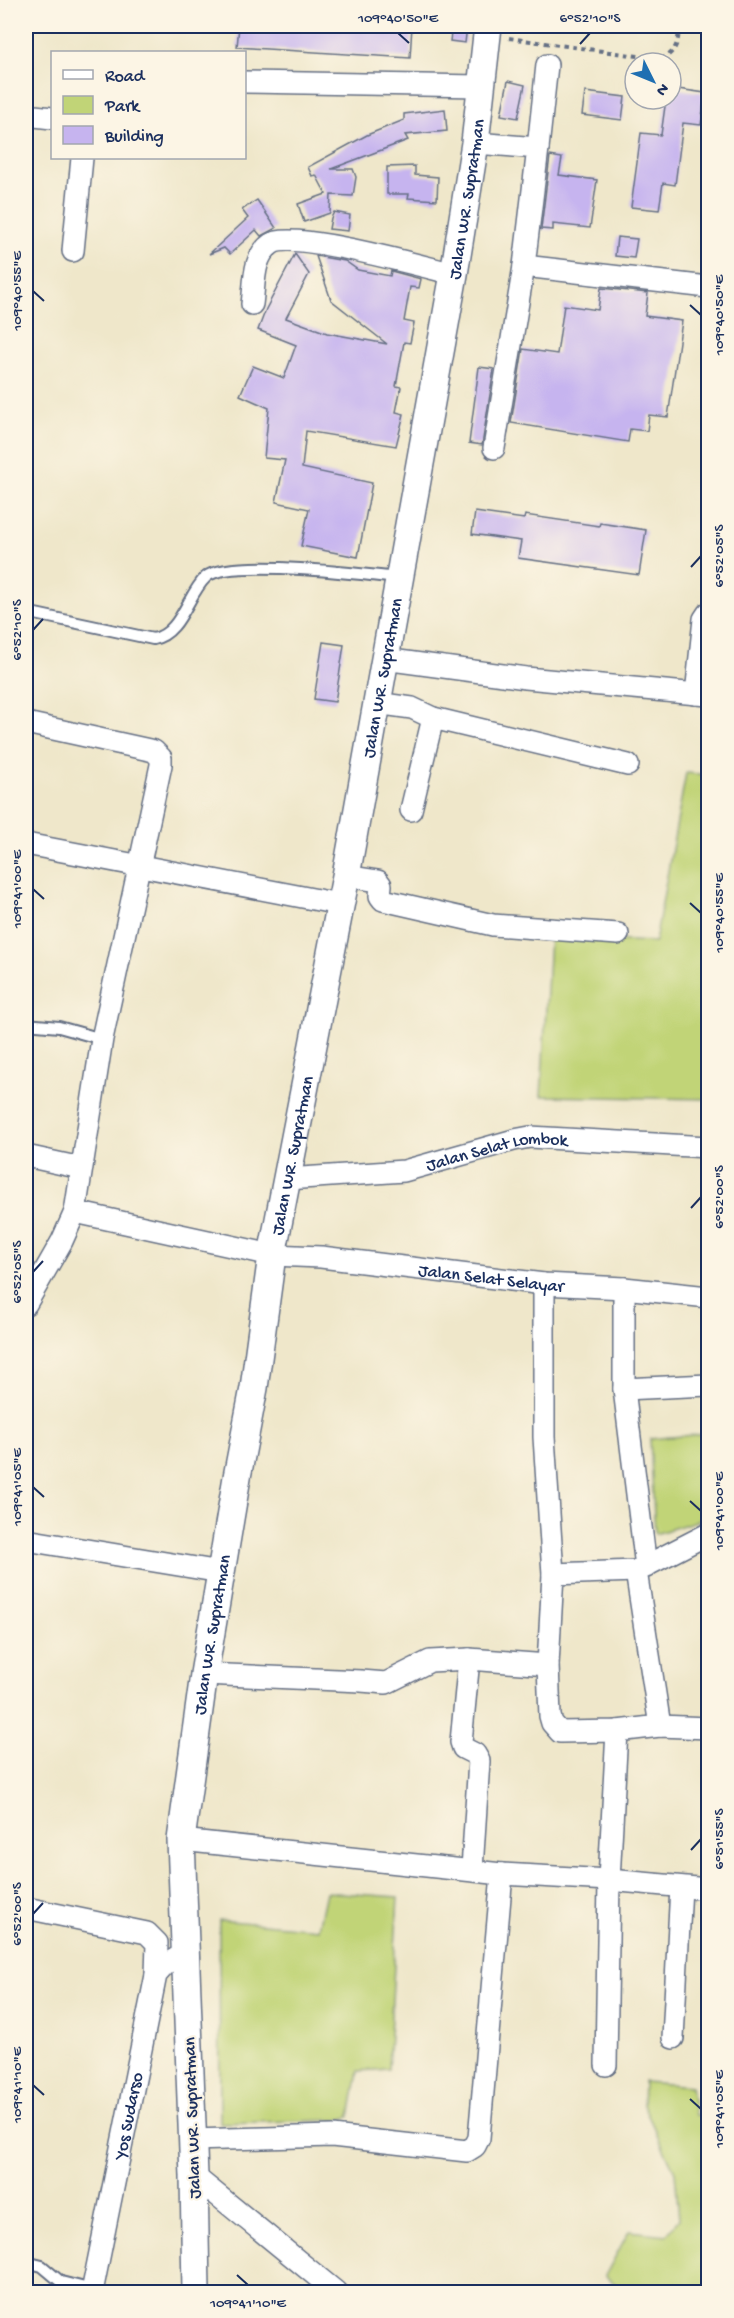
<svg xmlns="http://www.w3.org/2000/svg" width="734" height="2318" viewBox="0 0 734 2318" font-family="'Gochi Hand',sans-serif">
  <style>
    .green { fill: #c1d477; stroke: #6e826a; stroke-width: 1.5 }
    .building { fill: #c6b4ef }
    .lines { fill: none; stroke-linecap: round; stroke-linejoin: round }
    .service-casing { stroke: #656f84; stroke-width: 14 }
    .minor-casing { stroke: #656f84; stroke-width: 24 }
    .tertiary-casing { stroke: #656f84; stroke-width: 30 }
    .path { stroke: #656f84; stroke-width: 4; stroke-dasharray: 4.5 4.5; stroke-linecap: butt }
    .service { stroke: #fff; stroke-width: 10 }
    .minor { stroke: #fff; stroke-width: 21 }
    .tertiary { stroke: #fff; stroke-width: 27 }
    .ticks { fill: none; stroke: #1b2f5e; stroke-width: 2 }
    .labels { text-anchor: middle; stroke-width: 4.5; stroke-linejoin: round; paint-order: stroke }
    .street-label { font-size: 18px; fill: #1b2f5e; stroke: #fcf5e5 }
    .neatline { fill: none; stroke: #1b2f5e; stroke-width: 2 }
    .ticks-label { font-size: 15px; text-anchor: middle; fill: #1b2f5e }
  </style>
  <rect width="100%" height="100%" fill="#fcf5e5"/>
  <filter id="ink" filterUnits="userSpaceOnUse"><feTurbulence type="fractalNoise" baseFrequency=".0167" numOctaves="2"/><feDisplacementMap in="SourceGraphic" scale="12" xChannelSelector="R" yChannelSelector="G"/><feConvolveMatrix kernelMatrix="1 2 1 2 8 2 1 2 1" color-interpolation-filters="sRGB"/></filter>
  <filter id="wash" filterUnits="userSpaceOnUse"><feTurbulence type="fractalNoise" baseFrequency=".008" numOctaves="4" result="noise"/><feDisplacementMap in="SourceGraphic" scale="24" xChannelSelector="R" yChannelSelector="G"/><feGaussianBlur stdDeviation="1.35" result="paint"/><feColorMatrix in="noise" values="0 0 0 0 0 0 0 0 0 0 0 0 0 0 0 0 0 1.4 0 .05"/><feComposite in="paint" operator="in"/></filter>
  <g filter="url(#wash)">
    <rect width="100%" height="100%" fill="#efe7ca"/>
    <g class="green">
      <polygon points="686,773 708,775 708,1099 541,1096 550,938 655,942"/>
      <polygon points="704,1434 700,1520 655,1534 650,1439"/>
      <polygon points="326,1892 398,1897 388,2069 358,2071 350,2117 338,2120 220,2123 219,1920 318,1929"/>
      <polygon points="644,2082 691,2086 695,2115 708,2116 708,2285 702,2292 626,2292 605,2276 629,2231 666,2235 679,2219 675,2172 643,2105"/>
    </g>
    <g id="blocks">
      <g class="building">
        <polygon points="239,26 412,26 410,58 237,47"/>
        <polygon points="452,26 467,26 465,43 450,41"/>
        <polygon points="508,81 525,85 518,118 501,115"/>
        <polygon points="671,88 705,93 701,125 683,123 675,185 663,183 659,210 631,207 641,133 661,135 666,99 671,99"/>
        <polygon points="585,92 625,97 622,120 582,115"/>
        <polygon points="445,109 447,131 405,135 408,140 331,169 353,169 356,177 353,196 331,195 330,213 304,222 298,204 326,194 316,175 312,176 308,167 367,135 404,120 404,114"/>
        <polygon points="550,156 562,158 559,175 597,180 590,228 553,224 553,230 541,229"/>
        <polygon points="415,166 415,175 438,177 437,200 408,198 409,194 387,194 387,167"/>
        <polygon points="257,200 276,228 261,236 256,230 230,254 224,248 209,254 248,218 242,210"/>
        <polygon points="334,212 350,215 348,231 329,229 331,218"/>
        <polygon points="617,237 637,239 634,258 615,256"/>
        <polygon points="295,254 309,274 286,318 327,333 387,344 331,300 316,256 345,261 358,270 390,276 391,271 421,279 419,288 410,287 404,321 414,323 410,343 404,342 396,386 401,387 396,412 404,414 396,446 306,431 302,468 372,483 358,557 301,546 309,509 276,502 285,460 264,458 269,408 240,395 253,366 284,378 296,345 258,330 266,309"/>
        <polygon points="601,288 648,293 645,316 682,321 668,417 649,415 647,431 630,429 628,442 511,423 523,349 557,354 564,305 598,310"/>
        <polygon points="479,367 494,369 482,445 469,443"/>
        <polygon points="475,512 524,519 525,515 599,526 600,523 646,530 639,575 518,558 521,541 472,534"/>
        <polygon points="323,642 344,645 335,702 314,699"/>
      </g>
    </g>
  </g>
  <g filter="url(#ink)">
    <use href="#blocks" fill-opacity="0" stroke="#656f84" stroke-width="1.5"/>
    <g class="lines">
      <g class="service-casing">
        <g id="service">
          <path d="M 26,612 L 153,639 C 181,634 187,595 206,577 C 228,557 365,575 399,578"/>
          <polyline points="26,1024 59,1027 102,1039"/>
          <polyline points="26,2262 42,2266 61,2282 93,2290"/>
        </g>
      </g>
      <g class="minor-casing">
        <g id="minor">
          <polyline points="244,82 480,86"/>
          <polyline points="26,115 52,118"/>
          <polyline points="475,143 538,148 524,266 708,287"/>
          <polyline points="538,148 547,65"/>
          <polyline points="73,251 82,158"/>
          <path d="M 252,304 C 255,284 252,257 271,244 C 291,230 425,267 454,274"/>
          <polyline points="494,448 524,266"/>
          <polyline points="384,659 526,678 708,695"/>
          <polyline points="696,694 704,619 708,613"/>
          <polyline points="376,703 412,708 433,718 628,765"/>
          <polyline points="26,723 154,751 161,758 161,765 102,1039 75,1212 62,1241 26,1304"/>
          <polyline points="411,810 433,718"/>
          <polyline points="26,844 339,904"/>
          <polyline points="346,876 378,881 381,885 380,896 383,900 493,925 618,934"/>
          <polyline points="26,1156 81,1168"/>
          <path id="s1" d="M 287,1179 L 404,1171 L 514,1140 L 530,1137 L 708,1147"/>
          <path id="s2" d="M 75,1212 L 272,1255 L 321,1257 L 544,1284 L 624,1288 L 708,1297"/>
          <polyline points="544,1284 544,1437 553,1574 548,1665 550,1716 552,1723 560,1732 617,1731 660,1726 708,1728"/>
          <polyline points="624,1288 624,1389 646,1567"/>
          <polyline points="624,1389 708,1385"/>
          <polyline points="26,1540 221,1572"/>
          <polyline points="553,1574 636,1571"/>
          <polyline points="469,1659 461,1742 463,1748 475,1754 479,1761 472,1869"/>
          <polyline points="204,1674 361,1681 386,1683 430,1661 469,1659 548,1665"/>
          <polyline points="660,1726 636,1571 708,1534"/>
          <polyline points="181,1840 502,1874 609,1880 708,1889"/>
          <polyline points="26,1908 147,1933 157,1943 156,1975"/>
          <polyline points="673,2038 681,1887"/>
          <polyline points="606,2065 609,1880 617,1731"/>
          <polyline points="191,2140 332,2136 467,2151 475,2146 479,2138 502,1874"/>
          <polyline points="194,2176 336,2292"/>
          <path id="s3" d="M 92,2292 L 156,1975 L 165,1965 L 185,1953"/>
        </g>
      </g>
      <g class="tertiary-casing">
        <g id="tertiary">
          <path id="s4" d="M 196,2292 L 194,2176 L 181,1840 L 204,1674 L 237,1477 L 254,1388 L 272,1255 L 346,876 L 454,274 L 475,143 L 488,26"/>
        </g>
      </g>
      <path class="path" d="M 509,38 L 659,59 C 676,55 679,41 679,26"/>
      <use href="#service" class="service"/>
      <use href="#minor" class="minor"/>
      <use href="#tertiary" class="tertiary"/>
    </g>
  </g>
  <path class="ticks" d="M 398,33 L 409,43M 580,44 L 590,33M 33,291 L 44,301M 690,305 L 701,315M 691,567 L 701,556M 33,630 L 43,619M 33,889 L 44,899M 690,903 L 701,913M 691,1208 L 701,1197M 33,1272 L 43,1261M 33,1487 L 44,1497M 690,1501 L 701,1511M 691,1850 L 701,1839M 33,1914 L 43,1903M 33,2085 L 44,2095M 690,2099 L 701,2109M 237,2275 L 248,2285"/>
  <g class="labels">
    <g class="street-label">
      <text dy="6" stroke="none"><textPath href="#s4" startOffset="2118">Jalan WR. Supratman</textPath></text>
      <text dy="6" stroke="none"><textPath href="#s4" startOffset="1632">Jalan WR. Supratman</textPath></text>
      <text dy="6" stroke="none"><textPath href="#s1" startOffset="213">Jalan Selat Lombok</textPath></text>
      <text dy="6" stroke="none"><textPath href="#s4" startOffset="1146">Jalan WR. Supratman</textPath></text>
      <text dy="6" stroke="none"><textPath href="#s2" startOffset="422">Jalan Selat Selayar</textPath></text>
      <text dy="6" stroke="none"><textPath href="#s4" startOffset="660">Jalan WR. Supratman</textPath></text>
      <text dy="6" stroke="none"><textPath href="#s3" startOffset="180">Yos Sudarso</textPath></text>
      <text transform="translate(191 2118) rotate(-92)" y="6">Jalan WR. Supratman</text>
    </g>
  </g>
  <rect width="734" height="2318" fill="none" stroke="#fcf5e5" stroke-width="66"/>
  <rect x="51" y="51" width="195" height="108" fill="#fcf5e5" stroke="#a2a6af" stroke-width="1.5"/>
  <rect x="63" y="70" width="30" height="9" fill="#ffffff" stroke="#a2a6af" stroke-width="1.5"/>
  <text x="105" y="81" font-size="18" fill="#1b2f5e">Road</text>
  <rect x="63" y="96" width="30" height="18" fill="#c1d477" stroke="#a2a6af" stroke-width="1.5"/>
  <text x="105" y="111" font-size="18" fill="#1b2f5e">Park</text>
  <rect x="63" y="126" width="30" height="18" fill="#c6b4ef" stroke="#a2a6af" stroke-width="1.5"/>
  <text x="105" y="141" font-size="18" fill="#1b2f5e">Building</text>
  <g transform="translate(653 81) rotate(133)"><circle r="28" fill="#fcf5e5" stroke="#a2a6af" stroke-width="1.5"/>
  <path d="M0-4.5L10 22L0 15L-10 22Z" fill="#1f6fb2"/>
  <text y="-9" font-size="16" font-weight="bold" text-anchor="middle" fill="#1b2f5e">N</text>
  </g>
  <rect x="33" y="33" width="668" height="2252" class="neatline"/>
  <g class="ticks-label">
    <text x="398" y="22">109°40'50"E</text>
    <text x="590" y="22">6°52'10"S</text>
    <text transform="translate(16 291) rotate(-90)" y="5">109°40'55"E</text>
    <text transform="translate(718 315) rotate(-90)" y="5">109°40'50"E</text>
    <text transform="translate(718 556) rotate(-90)" y="5">6°52'05"S</text>
    <text transform="translate(16 630) rotate(-90)" y="5">6°52'10"S</text>
    <text transform="translate(16 889) rotate(-90)" y="5">109°41'00"E</text>
    <text transform="translate(718 913) rotate(-90)" y="5">109°40'55"E</text>
    <text transform="translate(718 1197) rotate(-90)" y="5">6°52'00"S</text>
    <text transform="translate(16 1272) rotate(-90)" y="5">6°52'05"S</text>
    <text transform="translate(16 1487) rotate(-90)" y="5">109°41'05"E</text>
    <text transform="translate(718 1511) rotate(-90)" y="5">109°41'00"E</text>
    <text transform="translate(718 1839) rotate(-90)" y="5">6°51'55"S</text>
    <text transform="translate(16 1914) rotate(-90)" y="5">6°52'00"S</text>
    <text transform="translate(16 2085) rotate(-90)" y="5">109°41'10"E</text>
    <text transform="translate(718 2109) rotate(-90)" y="5">109°41'05"E</text>
    <text x="248" y="2307">109°41'10"E</text>
  </g>
</svg>
